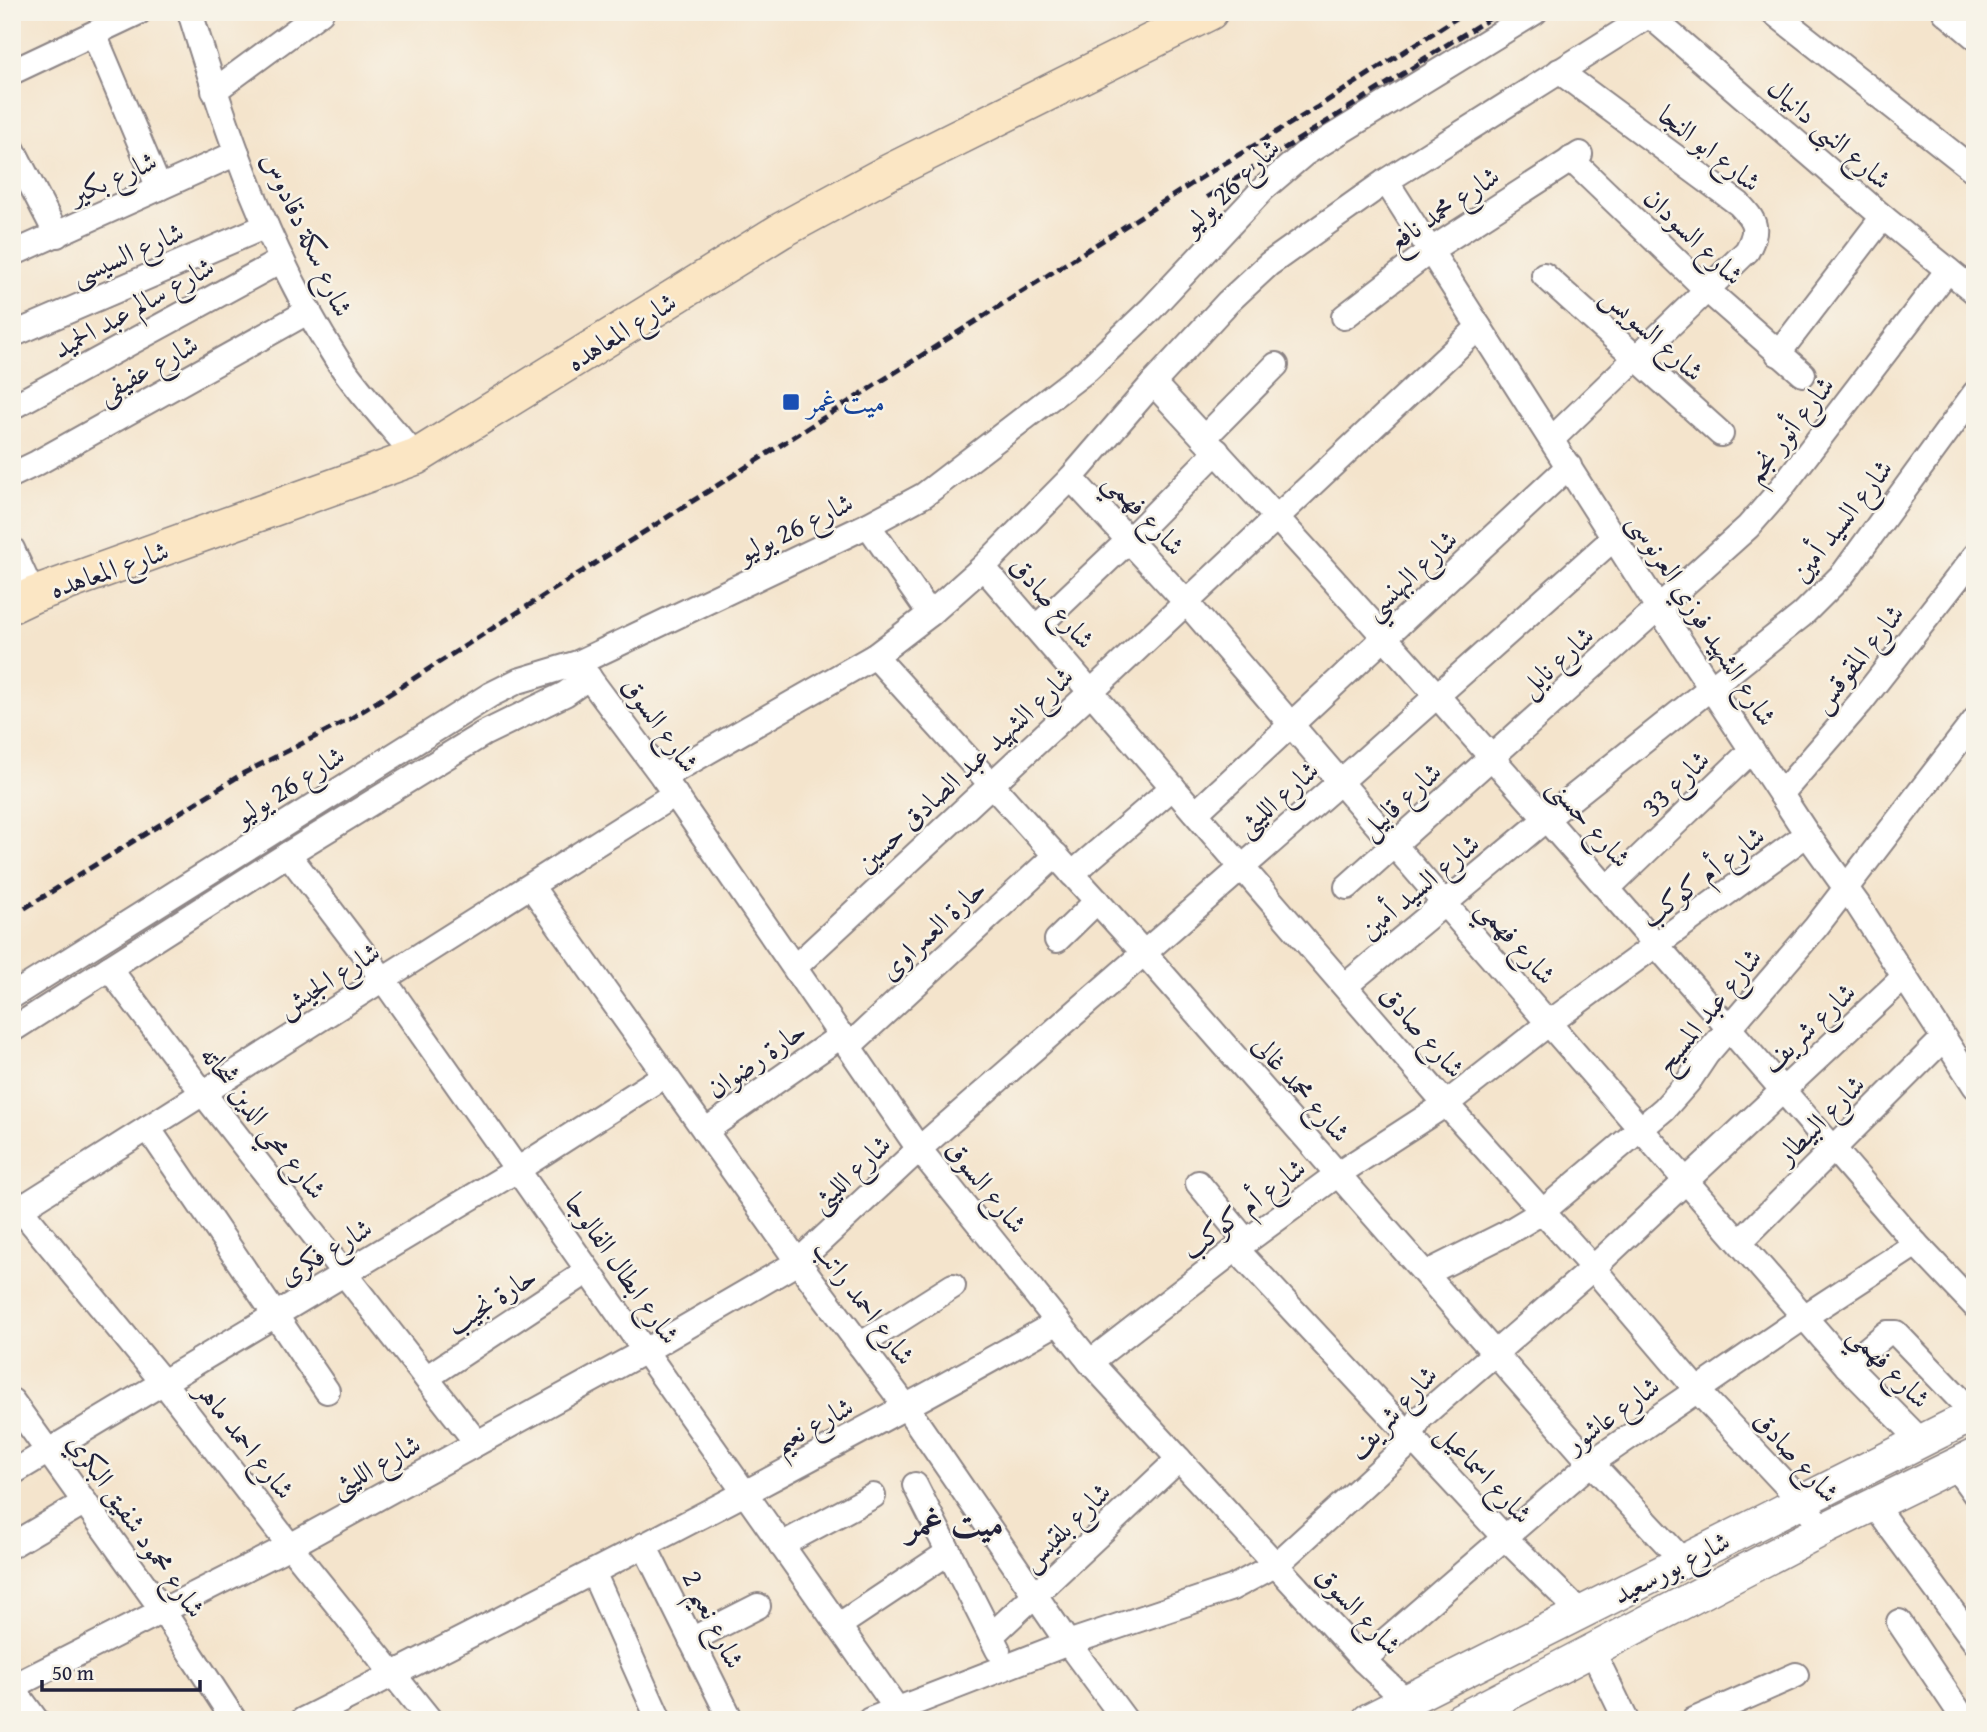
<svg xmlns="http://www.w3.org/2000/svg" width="1987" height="1732" viewBox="0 0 1987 1732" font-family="'Gentium Book Plus',Amiri,serif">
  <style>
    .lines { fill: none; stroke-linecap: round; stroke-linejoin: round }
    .minor-casing { stroke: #8b8384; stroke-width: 28 }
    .tertiary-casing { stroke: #8b8384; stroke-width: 35 }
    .secondary-casing { stroke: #8b8384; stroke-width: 38 }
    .minor { stroke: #fff; stroke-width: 24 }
    .tertiary { stroke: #fff; stroke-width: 32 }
    .secondary { stroke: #fbe6c4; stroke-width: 35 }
    .rail { stroke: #22223b; stroke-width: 5; stroke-dasharray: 10 5; stroke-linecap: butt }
    .transit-dot { fill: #1a4fb4; stroke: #f7f3e8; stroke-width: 2.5 }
    .labels { text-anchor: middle; stroke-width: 5; stroke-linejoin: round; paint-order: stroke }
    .street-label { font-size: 28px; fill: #22223b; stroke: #f7f3e8 }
    .transit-label { font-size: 28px; fill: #164399; stroke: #f7f3e8; text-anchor: start }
    .district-label { font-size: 35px; font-weight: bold; fill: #22223b; stroke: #f7f3e8 }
  </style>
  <rect width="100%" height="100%" fill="#f7f3e8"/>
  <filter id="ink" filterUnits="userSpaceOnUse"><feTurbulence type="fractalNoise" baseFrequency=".0143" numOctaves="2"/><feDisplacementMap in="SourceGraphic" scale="14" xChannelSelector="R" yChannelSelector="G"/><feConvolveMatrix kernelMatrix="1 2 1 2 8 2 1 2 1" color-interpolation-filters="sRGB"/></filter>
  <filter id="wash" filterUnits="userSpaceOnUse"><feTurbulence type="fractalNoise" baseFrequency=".00686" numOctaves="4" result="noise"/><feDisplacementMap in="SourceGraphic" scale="28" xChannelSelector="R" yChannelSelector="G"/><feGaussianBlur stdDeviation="1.57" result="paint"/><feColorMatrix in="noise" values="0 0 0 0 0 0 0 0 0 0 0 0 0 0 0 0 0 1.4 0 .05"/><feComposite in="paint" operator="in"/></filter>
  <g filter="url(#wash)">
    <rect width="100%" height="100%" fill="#f4e4cc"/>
  </g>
  <g filter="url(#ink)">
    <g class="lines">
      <g class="minor-casing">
        <g id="minor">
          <path d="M 190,12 C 227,133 269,255 338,361 C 360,394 391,426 416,457"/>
          <polyline points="1773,12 1975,171"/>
          <polyline points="1945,12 1975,37"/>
          <polyline points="1649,15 1883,217 1975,292"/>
          <polyline points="94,34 159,188"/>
          <polyline points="12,72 139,12"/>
          <polyline points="214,91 321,12"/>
          <polyline points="12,148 57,235"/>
          <polyline points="1571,159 1707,290 1803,374"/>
          <polyline points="1386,181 1659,609 1807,834 1858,905 1975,1086"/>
          <polyline points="12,254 237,153"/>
          <polyline points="1544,275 1721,434"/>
          <polyline points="1344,317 1431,250 1580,154"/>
          <polyline points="12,335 266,226"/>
          <polyline points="1778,354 1883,217"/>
          <path d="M 1153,383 C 1414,664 1665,954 1916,1244 L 1975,1306"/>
          <polyline points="12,407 282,260"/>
          <polyline points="1204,438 1276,365"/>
          <path d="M 1552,439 L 1747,251 C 1759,228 1756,222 1739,204 L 1559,71"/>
          <polyline points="12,475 37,463 309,311"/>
          <polyline points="1071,478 1186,602 1444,903 1847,1366 1921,1441"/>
          <polyline points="868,525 930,614"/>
          <polyline points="12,549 33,595"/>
          <polyline points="983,567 1446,1104 1593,1268 1696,1389 1801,1501 1824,1529"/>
          <polyline points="1036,628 1130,539 1217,451"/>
          <polyline points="875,656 1144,953 1591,1463 1683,1561"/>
          <polyline points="578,663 663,777 919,1149 1090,1362 1363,1660 1406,1701"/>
          <polyline points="663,777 875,656 930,614 983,567 1071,478 1153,383 1228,302 1269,264 1386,181 1654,12"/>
          <polyline points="1781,794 1860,703 1975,556"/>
          <polyline points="1196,813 1569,466"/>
          <polyline points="288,854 383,979 904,1719"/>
          <polyline points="1072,874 1173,787"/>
          <polyline points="531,886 798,1262 907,1408 1068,1643 1125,1720"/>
          <polyline points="1347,887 1748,527 1776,495 1948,270"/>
          <polyline points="1608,888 1752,750"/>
          <polyline points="1057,940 1097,901"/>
          <polyline points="795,967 1091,692 1479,327"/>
          <polyline points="109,968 203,1093 477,1443"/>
          <polyline points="1345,986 1547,818 1802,615 1843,574 1975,393"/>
          <polyline points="12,996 490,695 518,681 578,663 868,525 924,495 1087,370 1151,309 1264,188 1304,154 1535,12"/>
          <polyline points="12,1030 288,854 483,734 565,694 589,677"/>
          <polyline points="849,1046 1056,855"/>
          <polyline points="148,1128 327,1391"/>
          <polyline points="705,1131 842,1035"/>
          <polyline points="1198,1183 1246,1241"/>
          <polyline points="12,1199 163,1382 290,1546 430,1720"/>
          <polyline points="12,1214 675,794"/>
          <polyline points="1740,1242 1943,1039"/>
          <polyline points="1236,1249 1506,1539 1580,1612"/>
          <polyline points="1427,1273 1505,1234 1542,1212 1664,1109 1688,1082 1706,1055 1816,927 1975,720"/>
          <polyline points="860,1345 953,1286"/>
          <polyline points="1090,1362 1236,1249 1338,1174 1446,1104 1549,1023 1807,834"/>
          <polyline points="1847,1366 1887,1333 1896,1333 1974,1414"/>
          <polyline points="426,1378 588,1271"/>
          <polyline points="12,1401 163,1611 234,1720"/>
          <polyline points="1954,1465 1975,1494"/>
          <polyline points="12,1473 517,1170 665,1075"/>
          <polyline points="915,1485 998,1650"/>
          <polyline points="1874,1505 1975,1642"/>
          <polyline points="12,1545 85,1502"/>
          <polyline points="644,1545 731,1720"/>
          <polyline points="781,1545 873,1496"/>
          <polyline points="593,1572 659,1720"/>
          <polyline points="1899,1622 1960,1713"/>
          <polyline points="838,1626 949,1552"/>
          <polyline points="991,1636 1179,1459"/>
          <polyline points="691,1640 758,1606"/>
          <polyline points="1592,1650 1626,1720"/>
          <polyline points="1363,1660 1591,1463 1804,1317 1916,1244"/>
          <polyline points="12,1687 290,1546 645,1351 798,1262 919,1149 1340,782 1614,538"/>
          <polyline points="12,1687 36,1720"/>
          <path d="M 303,1720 C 557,1591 810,1463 1058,1322"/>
          <polyline points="870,1720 1068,1643 1232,1588 1277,1564 1413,1440 1413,1432 1420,1418 1593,1268 1903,978"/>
          <polyline points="1694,1720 1796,1675"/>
        </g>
      </g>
      <g class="tertiary-casing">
        <g id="tertiary">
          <polyline points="1368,1720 1975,1414"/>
          <polyline points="1459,1720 1824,1529 1975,1455"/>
        </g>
      </g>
      <g class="secondary-casing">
        <polyline id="secondary" points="12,605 33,595 416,457 782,230 889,172 1210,12"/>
      </g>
      <use href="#minor" class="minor"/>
      <use href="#tertiary" class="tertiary"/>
      <use href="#secondary" class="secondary"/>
      <g class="rail">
        <polyline points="1419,62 1500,12"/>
        <polyline points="1207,197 1428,58"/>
        <polyline points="12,916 244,773 350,719 1207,174 1316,108 1466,12"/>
      </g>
    </g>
  </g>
  <rect class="transit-dot" x="782" y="393" width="18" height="18" rx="3.5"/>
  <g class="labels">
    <g class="street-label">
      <text transform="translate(1830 133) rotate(41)" y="10">شارع النبى دانيال</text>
      <text transform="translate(1710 148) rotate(38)" y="10">شارع ابو النجا</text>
      <text transform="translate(113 177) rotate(-24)" y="10">شارع بكير</text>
      <text transform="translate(1230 186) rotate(-44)" y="10">شارع 26 يوليو</text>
      <text transform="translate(1443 208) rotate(-34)" y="10">شارع محمد نافع</text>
      <text transform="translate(308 234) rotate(65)" y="10">شارع سكة دقادوس</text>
      <text transform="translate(1694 236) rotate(44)" y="10">شارع السودان</text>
      <text transform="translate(127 253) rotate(-23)" y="10">شارع السيسى</text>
      <text transform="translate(133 307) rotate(-29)" y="10">شارع سالم عبد الحميد</text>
      <text transform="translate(621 331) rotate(-32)" y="10">شارع المعاهده</text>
      <text transform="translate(1653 333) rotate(42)" y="10">شارع السويس</text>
      <text transform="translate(147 368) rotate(-29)" y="10">شارع عفيفى</text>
      <text transform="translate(1789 429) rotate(-52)" y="10">شارع أنور نجم</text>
      <text transform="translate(1145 513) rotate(47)" y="10">شارع فهمي</text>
      <text transform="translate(1841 520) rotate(-52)" y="10">شارع السيد أمين</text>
      <text transform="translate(795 527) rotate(-26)" y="10">شارع 26 يوليو</text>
      <text transform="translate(109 569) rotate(-19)" y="10">شارع المعاهده</text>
      <text transform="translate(1410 574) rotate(-43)" y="10">شارع البهنسي</text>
      <text transform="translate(1053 602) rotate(49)" y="10">شارع صادق</text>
      <text transform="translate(1703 619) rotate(57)" y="10">شارع الشهيد فوزي العرنوسى</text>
      <text transform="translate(1857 658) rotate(-51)" y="10">شارع المقوقس</text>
      <text transform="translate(1556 661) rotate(-42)" y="10">شارع نايل</text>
      <text transform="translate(661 724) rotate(54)" y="10">شارع السوق</text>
      <text transform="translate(964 769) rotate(-43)" y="10">شارع الشهيد عبد الصادق حسين</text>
      <text transform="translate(1675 783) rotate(-44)" y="10">شارع 33</text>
      <text transform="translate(289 785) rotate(-32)" y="10">شارع 26 يوليو</text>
      <text transform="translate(1277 798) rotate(-41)" y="10">شارع الليثى</text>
      <text transform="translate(1400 800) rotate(-42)" y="10">شارع قابيل</text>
      <text transform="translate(1590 822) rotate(49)" y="10">شارع حسنى</text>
      <text transform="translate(1702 876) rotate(-37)" y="10">شارع أم كوكب</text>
      <text transform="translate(1419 886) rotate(-40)" y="10">شارع السيد أمين</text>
      <text transform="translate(932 929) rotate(-43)" y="10">حارة العمراوى</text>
      <text transform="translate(1517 941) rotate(49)" y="10">شارع فهمي</text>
      <text transform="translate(328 979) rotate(-32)" y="10">شارع الجيش</text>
      <text transform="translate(1708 1010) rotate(-51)" y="10">شارع عبد المسيح</text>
      <text transform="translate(1808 1027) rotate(-43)" y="10">شارع شريف</text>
      <text transform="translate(1423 1031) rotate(49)" y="10">شارع صادق</text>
      <text transform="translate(756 1059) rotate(-35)" y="10">حارة رضوان</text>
      <text transform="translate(1302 1088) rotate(49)" y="10">شارع محمد غالى</text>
      <text transform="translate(1820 1119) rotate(-45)" y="10">شارع البيطار</text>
      <text transform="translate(264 1122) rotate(52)" y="10">شارع محي الدين شحاته</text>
      <text transform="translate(850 1173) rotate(-43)" y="10">شارع الليثى</text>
      <text transform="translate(987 1186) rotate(51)" y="10">شارع السوق</text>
      <text transform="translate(1243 1208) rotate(-37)" y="10">شارع أم كوكب</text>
      <text transform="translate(325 1251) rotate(-31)" y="10">شارع فكرى</text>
      <text transform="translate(623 1268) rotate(55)" y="10">شارع ابطال الفالوجا</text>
      <text transform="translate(491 1300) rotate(-33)" y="10">حارة نجيب</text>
      <text transform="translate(865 1302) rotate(53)" y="10">شارع احمد راتب</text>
      <text transform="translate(1890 1366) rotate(46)" y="10">شارع فهمي</text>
      <text transform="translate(1392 1412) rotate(-47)" y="10">شارع شريف</text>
      <text transform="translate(1612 1414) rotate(-36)" y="10">شارع عاشور</text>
      <text transform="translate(813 1424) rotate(-28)" y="10">شارع نعيم</text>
      <text transform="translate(246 1440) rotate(52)" y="10">شارع احمد ماهر</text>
      <text transform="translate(1797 1456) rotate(48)" y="10">شارع صادق</text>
      <text transform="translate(375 1465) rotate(-29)" y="10">شارع الليثى</text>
      <text transform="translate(1485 1473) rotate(47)" y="10">شارع اسماعيل</text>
      <text transform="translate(137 1525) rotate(55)" y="10">شارع محمود شفيق البكري</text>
      <text transform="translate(1065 1526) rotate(-44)" y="10">شارع بلقيس</text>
      <text transform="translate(1671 1567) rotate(-27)" y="10">شارع بورسعيد</text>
      <text transform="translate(1359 1610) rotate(47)" y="10">شارع السوق</text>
      <text transform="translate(714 1619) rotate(64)" y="10">شارع نعيم 2</text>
    </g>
    <g class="transit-label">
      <text x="807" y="412">ميت غمر</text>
    </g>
    <g class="district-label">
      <text x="955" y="1535">ميت غمر</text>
    </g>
  </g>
  <rect width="1987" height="1732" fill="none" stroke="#f7f3e8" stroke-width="42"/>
  <path d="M42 1680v10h158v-10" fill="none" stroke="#22223b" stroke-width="3.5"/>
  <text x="52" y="1680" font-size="21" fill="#22223b" stroke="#f7f3e8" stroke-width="5" paint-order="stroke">50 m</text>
</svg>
